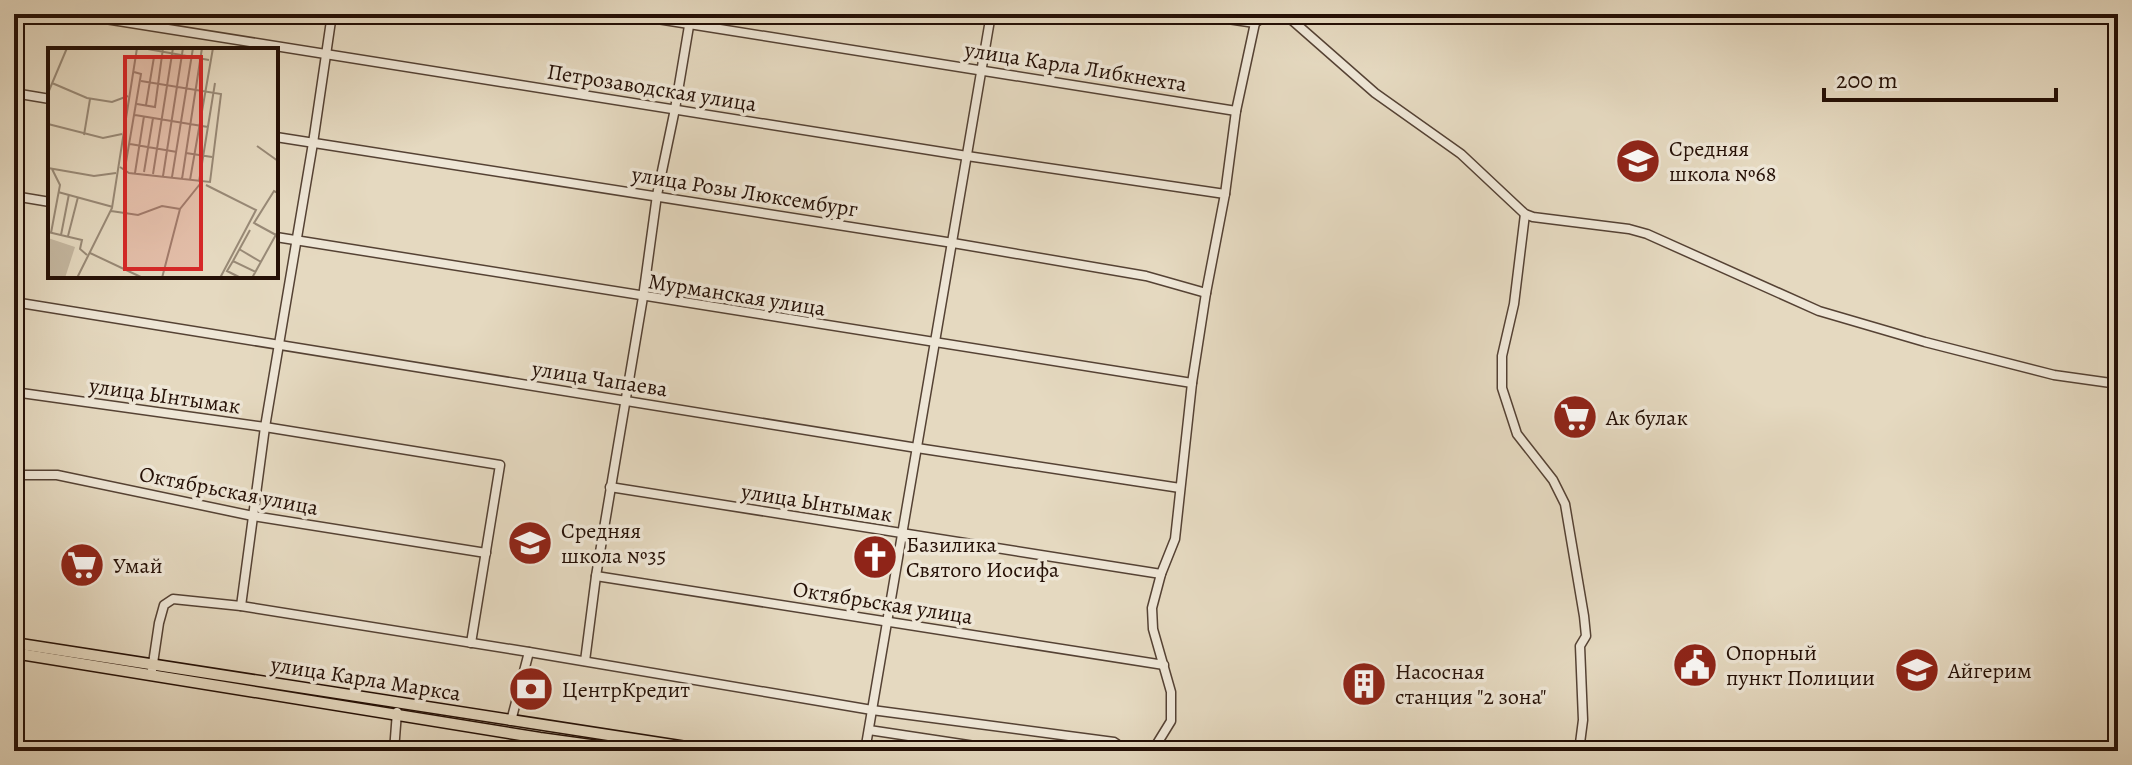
<svg xmlns="http://www.w3.org/2000/svg" width="2132" height="765" viewBox="0 0 2132 765" font-family="Alegreya,serif">
  <style>
    .lines { fill: none; stroke-linecap: round; stroke-linejoin: round }
    .minor-casing { stroke: #554234; stroke-width: 11 }
    .major-casing { stroke: #251006; stroke-width: 13 }
    .minor { stroke: #eee6d6; stroke-width: 8 }
    .major { stroke: #e5d9c0; stroke-width: 10 }
    .labels { text-anchor: middle; stroke-width: 7; stroke-linejoin: round; paint-order: stroke }
    .street-label { font-size: 22px; fill: #251006; stroke: #eee6d6 }
    .poi-label { font-size: 22px; fill: #251006; stroke: #eee6d6; text-anchor: start }
    .inset-road { fill: none; stroke: #988976; stroke-width: 2 }
    .view { fill: #d62828; fill-opacity: 0.15; stroke: #d62828; stroke-width: 4 }
    .inset-edge { fill: none; stroke: #251006; stroke-width: 4 }
  </style>
  <rect width="100%" height="100%" fill="#e5d9c0"/>
  <filter id="stains"><feTurbulence type="fractalNoise" baseFrequency=".0025" numOctaves="4"/><feColorMatrix values="0 0 0 0 .2 0 0 0 0 .09 0 0 0 0 .02 0 0 0 .5 -.17"/></filter>
  <radialGradient id="worn" r=".72"><stop offset=".6" stop-color="#630" stop-opacity="0"/><stop offset="1" stop-color="#630" stop-opacity=".3"/></radialGradient>
  <g class="lines">
    <g class="minor-casing">
      <g id="minor">
        <polyline points="74,14 967,156 1225,194"/>
        <polyline points="626,14 1236,111"/>
        <polyline points="1194,14 1255,23"/>
        <polyline points="1285,14 1375,93 1461,154 1525,214 1533,217 1629,229 1647,234 1819,311 1925,342 2054,375 2118,384"/>
        <polyline points="14,20 15,14"/>
        <polyline points="14,93 50,99"/>
        <polyline points="276,137 953,243 1146,276 1206,293"/>
        <polyline points="14,196 50,202"/>
        <polyline points="1525,214 1514,304 1502,356 1502,388 1517,434 1553,480 1565,504 1584,616 1586,636 1580,646 1583,720 1579,751"/>
        <polyline points="276,237 1192,383"/>
        <polyline points="14,302 917,448 1180,488"/>
        <polyline points="14,392 265,427 500,465 471,643"/>
        <polyline points="14,475 57,475 253,516 486,553"/>
        <polyline points="610,487 1161,574"/>
        <polyline points="596,576 1164,665"/>
        <polyline points="241,606 265,427 313,143 332,14"/>
        <polyline points="585,661 596,576 643,297 657,195 675,109 691,14"/>
        <polyline points="152,670 159,623 164,605 173,599 241,606 529,652 872,710 1114,742 1117,744 1118,751"/>
        <polyline points="511,721 529,652"/>
        <polyline points="869,730 1008,751"/>
        <polyline points="394,751 397,712"/>
        <polyline points="865,751 991,14"/>
        <polyline points="1147,751 1155,747 1171,721 1171,692 1153,629 1152,608 1161,574 1175,539 1192,383 1206,293 1225,194 1236,111 1255,23 1267,14"/>
      </g>
    </g>
    <g class="major-casing">
      <g id="major">
        <polyline points="14,643 712,751"/>
        <polyline points="14,653 540,738 634,751"/>
      </g>
    </g>
    <use href="#minor" class="minor"/>
    <use href="#major" class="major"/>
  </g>
  <defs>
    <g id="school-disc" transform="scale(2.3)"><circle r="9.5" fill="#8f2418" stroke="#eee6d6"/><path d="M0-5L7-2L0 1L-7-2ZM-4 1L0 2.5L4 1V4Q0 6-4 4Z" fill="#fff"/></g>
    <g id="supermarket-disc" transform="scale(2.3)"><circle r="9.5" fill="#8f2418" stroke="#eee6d6"/><path d="M-6-5.5h2.5l.6 2H6L4.5 2H-2.5L-4.4-4H-6ZM-1.5 3.2a1.3 1.3 0 1 0 .1 0ZM3 3.2a1.3 1.3 0 1 0 .1 0Z" fill="#fff"/></g>
    <g id="church-disc" transform="scale(2.3)"><circle r="9.5" fill="#8f2418" stroke="#eee6d6"/><path d="M-1.2-6h2.4v3.5h3.3v2.4h-3.3V6h-2.4V-.1h-3.3v-2.4h3.3Z" fill="#fff"/></g>
    <g id="civic-disc" transform="scale(2.3)"><circle r="9.5" fill="#8f2418" stroke="#eee6d6"/><path d="M-.6-6.5H3V-4.5H.6V-3L4-1V1h2V6H-6V1h2V-1L-.6-3ZM-1.2 2.5V6h2.4V2.5Z" fill="#fff"/></g>
    <g id="building-disc" transform="scale(2.3)"><circle r="9.5" fill="#8f2418" stroke="#eee6d6"/><path d="M-4-6H4V6H1V3H-1V6H-4ZM-2.5-4.3h1.7v1.8h-1.7ZM.8-4.3h1.7v1.8H.8ZM-2.5-1h1.7V.8h-1.7ZM.8-1h1.7V.8H.8Z" fill="#fff"/></g>
    <g id="bank-disc" transform="scale(2.3)"><circle r="9.5" fill="#8f2418" stroke="#eee6d6"/><path d="M-6-4H6V4H-6ZM0-2.3a2.3 2.3 0 1 0 0 4.6a2.3 2.3 0 1 0 0-4.6Z" fill="#fff"/></g>
  </defs>
  <g fill-rule="evenodd">
    <use href="#school-disc" x="1638" y="161"/>
    <use href="#supermarket-disc" x="1575" y="417"/>
    <use href="#school-disc" x="530" y="543"/>
    <use href="#church-disc" x="875" y="557"/>
    <use href="#supermarket-disc" x="82" y="565"/>
    <use href="#civic-disc" x="1695" y="665"/>
    <use href="#school-disc" x="1917" y="670"/>
    <use href="#building-disc" x="1364" y="684"/>
    <use href="#bank-disc" x="531" y="689"/>
  </g>
  <g class="labels">
    <g class="street-label">
      <text transform="translate(1076 66) rotate(9)" y="8">улица Карла Либкнехта</text>
      <text transform="translate(652 87) rotate(9)" y="8">Петрозаводская улица</text>
      <text transform="translate(745 191) rotate(9)" y="8">улица Розы Люксембург</text>
      <text transform="translate(737 294) rotate(9)" y="8">Мурманская улица</text>
      <text transform="translate(600 378) rotate(9)" y="8">улица Чапаева</text>
      <text transform="translate(165 395) rotate(8)" y="8">улица Ынтымак</text>
      <text transform="translate(229 490) rotate(11)" y="8">Октябрьская улица</text>
      <text transform="translate(817 502) rotate(9)" y="8">улица Ынтымак</text>
      <text transform="translate(883 602) rotate(9)" y="8">Октябрьская улица</text>
      <text transform="translate(366 678) rotate(9)" y="8">улица Карла Маркса</text>
    </g>
    <g class="poi-label">
      <text x="1669" y="156">Средняя<tspan x="1669" dy="25">школа №68</tspan></text>
      <text x="1606" y="425">Ак булак</text>
      <text x="561" y="538">Средняя<tspan x="561" dy="25">школа №35</tspan></text>
      <text x="906" y="552">Базилика<tspan x="906" dy="25">Святого Иосифа</tspan></text>
      <text x="113" y="573">Умай</text>
      <text x="1726" y="660">Опорный<tspan x="1726" dy="25">пункт Полиции</tspan></text>
      <text x="1948" y="678">Айгерим</text>
      <text x="1395" y="679">Насосная<tspan x="1395" dy="25">станция "2 зона"</tspan></text>
      <text x="562" y="697">ЦентрКредит</text>
    </g>
  </g>
  <g transform="translate(48 48)">
    <rect width="230" height="230" fill="#e5d9c0"/>
    <path d="M 0,190 L 27,199 L 17,230 L 0,230 Z" fill="#c4b7a0"/>
    <path class="inset-road" d="M 94,0 L 161,12M 4,35 L 39,50 L 64,54 L 80,48M 0,45 L 19,0M 89,56 L 107,59 L 115,0M 98,57 L 106,9M 87,67 L 160,79M 0,76 L 55,90 L 74,86M 36,87 L 42,51M 82,96 L 129,104M 209,98 L 230,113M 138,105 L 164,109M 72,119 L 81,125 L 162,134 L 173,46 L 93,33M 0,120 L 46,128 L 68,125M 77,120 L 93,26 L 86,24M 96,124 L 105,70M 87,125 L 96,68M 105,126 L 125,0M 115,128 L 135,0M 124,129 L 145,0M 134,131 L 154,0M 142,132 L 165,0M 151,134 L 167,35M 158,137 L 208,162 L 172,230M 10,144 L 65,159M 63,163 L 90,167 L 114,158 L 132,161M 0,184 L 34,192 L 32,201 L 39,207M 3,185 L 12,137 L 4,121M 13,187 L 21,146M 228,187 L 206,175 L 226,143 L 230,145M 20,188 L 30,149M 191,201 L 213,214M 42,205 L 95,230M 185,213 L 202,182M 29,230 L 64,160 L 89,0M 114,230 L 132,161 L 152,136M 193,230 L 179,223 L 185,213 L 208,224M 204,230 L 230,183"/>
    <path class="view" d="M 77,9 L 153,9 L 153,221 L 77,221 Z"/>
    <rect width="230" height="230" class="inset-edge"/>
  </g>
  <rect width="2132" height="765" fill="none" stroke="#e5d9c0" stroke-width="48"/>
  <rect x="16" y="16" width="2100" height="733" fill="none" stroke="#251006" stroke-width="4"/>
  <rect x="24" y="24" width="2084" height="717" fill="none" stroke="#251006" stroke-width="2"/>
  <path d="M1824 88v12h232v-12" fill="none" stroke="#251006" stroke-width="4"/>
  <text x="1836" y="88" font-size="24" fill="#251006" stroke="#eee6d6" stroke-width="6" paint-order="stroke">200 m</text>
  <rect width="100%" height="100%" filter="url(#stains)"/>
  <rect width="100%" height="100%" fill="url(#worn)"/>
</svg>
